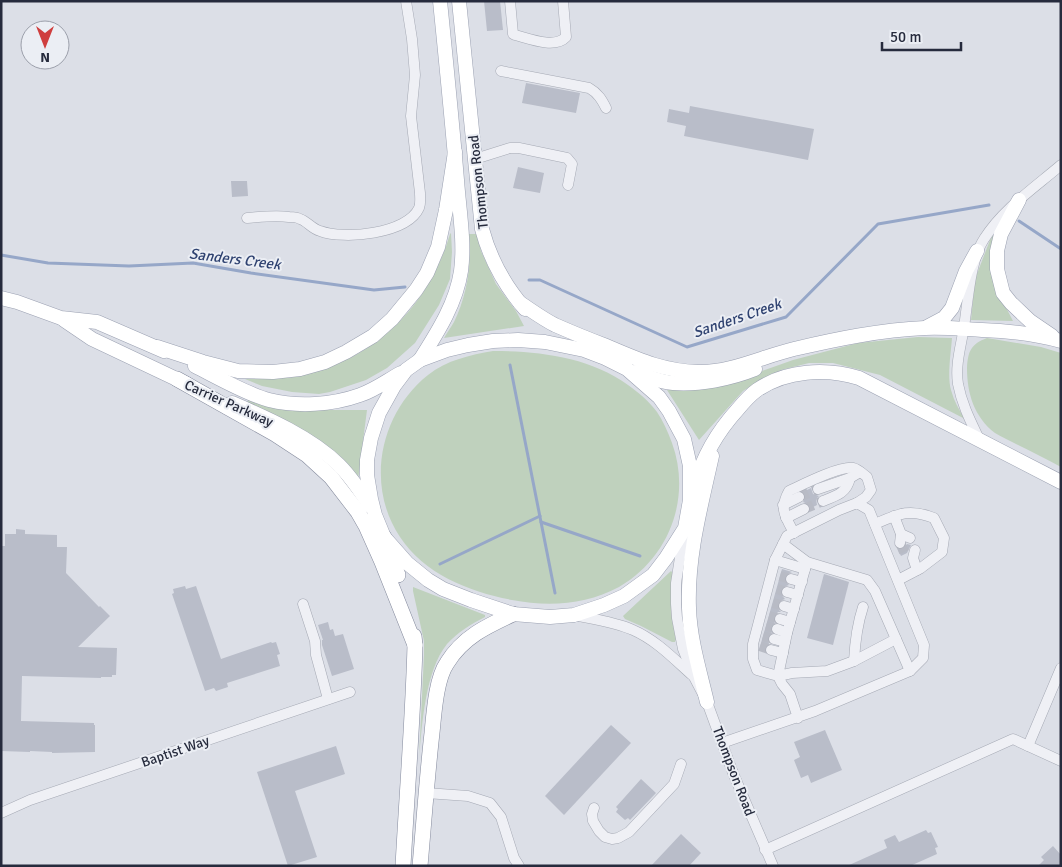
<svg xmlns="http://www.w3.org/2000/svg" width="1062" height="867" viewBox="0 0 1062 867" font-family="Signika,sans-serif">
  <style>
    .green { fill: #bfd1bd }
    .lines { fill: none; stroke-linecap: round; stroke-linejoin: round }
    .stream { stroke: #96a7c8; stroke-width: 3 }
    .building { fill: #b9bdc9 }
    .minor-tunnel { stroke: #b8bbc5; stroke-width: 10; stroke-dasharray: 10 5; stroke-linecap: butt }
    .minor-casing { stroke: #a5a9b4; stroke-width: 11 }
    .major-casing { stroke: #9ba1b2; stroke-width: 15 }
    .highway-casing { stroke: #848a9d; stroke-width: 16 }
    .minor { stroke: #eff0f5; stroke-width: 10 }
    .major { stroke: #fff; stroke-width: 14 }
    .highway { stroke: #fff; stroke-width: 15 }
    .labels { text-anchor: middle; stroke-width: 4; stroke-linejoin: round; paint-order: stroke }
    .street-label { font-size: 14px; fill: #262b3d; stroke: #ebeef4 }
    .water-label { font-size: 15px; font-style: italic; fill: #304371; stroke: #ebeef4 }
  </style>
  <rect width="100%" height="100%" fill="#dcdfe7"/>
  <g class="green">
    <polygon points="997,228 999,294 1013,321 971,320 975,279 990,240"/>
    <path d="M 451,233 L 452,252 L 450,279 L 439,305 L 415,343 L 387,368 L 366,380 L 330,392 L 319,394 L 292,392 L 262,386 L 245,379 C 261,379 278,379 295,377 C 310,374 324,369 338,363 C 345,360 353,357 359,353 C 405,326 435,284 450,234 Z"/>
    <path d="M 469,234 L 477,234 L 481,251 L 496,284 L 516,311 L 524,326 L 444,338 C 447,333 451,327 454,322 C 467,296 472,263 469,234 Z"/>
    <path d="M 918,337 L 952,338 C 951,352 947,377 951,390 C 954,401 959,410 965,419 L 880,375 L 833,363 L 809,363 L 781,370 L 762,379 L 743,391 L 699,440 L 667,390 L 669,387 L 737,380 L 793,360 L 858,343 Z"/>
    <path d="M 987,338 L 1041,347 L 1061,353 L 1061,467 C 1046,459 1031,451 1016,444 C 1009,440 1001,437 995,433 C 974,417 967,393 967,368 C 968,351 971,344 987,338 Z"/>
    <path d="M 493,351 C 538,351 590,357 628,385 C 638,392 649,401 657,412 C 663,421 668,432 672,443 C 692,498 669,558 619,587 C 586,605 548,607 512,600 C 470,592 424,574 400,537 C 365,485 380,413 428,375 C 447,360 470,355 493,351 Z"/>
    <polygon points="249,398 317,410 367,410 358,480 246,406"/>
    <polygon points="671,571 674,574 676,639 675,642 672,642 641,626 625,619 623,616"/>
    <path d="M 413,587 L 485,615 L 485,617 C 471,624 458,632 447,644 C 425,671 422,726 419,759 L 424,655 L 424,641 L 413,591 Z"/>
  </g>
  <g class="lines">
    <g class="stream">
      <polyline points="1019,221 1061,249"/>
      <polyline points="1,255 48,263 129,266 193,263 251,273 374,290 405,287"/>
      <polyline points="529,280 540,280 687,347 786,317 878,224 989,205"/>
      <polyline points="510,365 555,593"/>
      <polyline points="541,522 640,556"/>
      <polyline points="440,564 540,516"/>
    </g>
  </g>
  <g class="building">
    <polygon points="484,1 500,1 503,30 487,31"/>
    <polygon points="526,83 580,93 576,113 522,103"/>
    <polygon points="690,106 814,129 808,160 684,136 686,126 667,122 669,109 689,113"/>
    <polygon points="518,167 544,173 540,193 513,188"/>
    <polygon points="231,181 247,181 248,196 232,197"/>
    <polygon points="811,488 813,494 819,496 816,499 817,505 811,508 808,504 803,502 806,497 803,492"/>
    <polygon points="16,529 25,530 25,534 57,535 57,547 67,547 66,573 99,607 100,606 110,616 78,647 117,648 116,675 112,675 112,677 101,677 101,678 22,676 21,721 94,723 94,725 95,725 95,752 52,753 52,752 30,751 30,752 1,751 1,546 5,546 5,534 16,534"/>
    <polygon points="907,544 911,545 907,553 901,556 898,550 903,549"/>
    <polygon points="782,569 792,572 787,574 785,577 785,581 789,585 783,587 781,590 780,593 785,599 780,601 778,604 777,608 781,612 778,612 774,617 774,623 771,626 770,629 771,633 767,638 769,644 766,646 764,650 760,649 760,647"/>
    <polygon points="824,574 849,582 833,645 807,638"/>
    <polygon points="185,586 186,589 196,586 221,659 271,642 272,643 276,642 280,654 277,655 280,666 227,683 228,687 216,691 214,688 205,691 172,594 174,593 173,589"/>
    <polygon points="328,622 330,630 333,629 335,636 343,634 354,669 332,676 322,645 322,640 323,640 318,625"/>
    <polygon points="611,725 631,743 564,815 545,796"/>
    <polygon points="825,730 842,770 811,783 808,775 801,778 794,760 800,757 794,742"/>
    <polygon points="336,746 345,774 295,791 317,857 288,866 257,772"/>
    <polygon points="641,779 656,793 630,820 628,818 625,820 616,812 618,809 616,807"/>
    <polygon points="926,830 928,833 931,832 938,847 935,848 937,854 910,866 847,866 887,848 884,840 895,835 899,842"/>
    <polygon points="681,834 701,853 689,866 651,866"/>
    <polygon points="1053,846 1061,855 1061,866 1038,866 1044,860 1041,857"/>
  </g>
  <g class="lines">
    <g class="minor-tunnel">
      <polyline points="799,497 818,489"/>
      <polyline points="804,509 823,501"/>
      <polyline points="900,543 905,554"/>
      <polyline points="780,576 791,579"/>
      <polyline points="777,589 787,592"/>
      <polyline points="773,603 784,606"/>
      <polyline points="769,616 780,619"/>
      <polyline points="766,626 777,629"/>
      <polyline points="763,636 774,639"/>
      <polyline points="760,646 771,650"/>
    </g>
    <g class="minor-casing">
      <g id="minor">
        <path d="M 510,1 L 513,34 L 515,35 C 530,39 555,49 566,37 L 563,1"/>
        <path d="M 501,71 L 589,88 C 598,93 602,100 606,108"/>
        <polyline points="475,159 510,148 519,148 567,158 572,164 568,185"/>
        <path d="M 247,218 C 261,217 275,215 289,217 C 292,217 297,217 300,219 C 307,221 312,229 320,231 C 344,240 407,234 419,208 C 421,203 420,198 420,193 L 411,116 L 415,75 L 412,39 L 406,1"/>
        <path d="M 980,441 C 971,422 962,405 958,384 C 955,365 961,346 964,327 C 968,302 970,260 984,239 C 1003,209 1034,188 1061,165"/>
        <polyline points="818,489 850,478 860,472"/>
        <path d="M 823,501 C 836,496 847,493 850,478"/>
        <polyline points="783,505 799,497"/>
        <polyline points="894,516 901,534"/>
        <polyline points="786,518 804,509"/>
        <path d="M 875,524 C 898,514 909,508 934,518 L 944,538 L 942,552 L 921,568 L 898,580"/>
        <polyline points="684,532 676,583 676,604 677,618 683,649 694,677 707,702 733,773 773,866"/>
        <path d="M 794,533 C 785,516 779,509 789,491 C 802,485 839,466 853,468 C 858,469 863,474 867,477 L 871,490 L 866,497 L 857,503"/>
        <polyline points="900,543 901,534 910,538"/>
        <polyline points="783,544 807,562 867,580 875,591 910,671"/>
        <polyline points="915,550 913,558 917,570"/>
        <polyline points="775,560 805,569"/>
        <polyline points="807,562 787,633 778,676 792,673 827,671 854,661 896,639"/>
        <polyline points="791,579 802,582"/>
        <polyline points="787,592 798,595"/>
        <polyline points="303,604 315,641 316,655 328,699"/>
        <polyline points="784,606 794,609"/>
        <path d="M 574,615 C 593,619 615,622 633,630 C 656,640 674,659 692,675"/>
        <polyline points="780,619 790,622"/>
        <polyline points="777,629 787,633"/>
        <polyline points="774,639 785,642"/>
        <polyline points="771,650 783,653"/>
        <path d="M 854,661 C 855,642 857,625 863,607"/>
        <polyline points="722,743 815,711 910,671 923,658 924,645 869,510 857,503 839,510 787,536 775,560 753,644 753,659 757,670 778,676 782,684 790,694 798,718"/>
        <polyline points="1028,746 1061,668"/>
        <polyline points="426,793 468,796 490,803 501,817 514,858 519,866"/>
        <polyline points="594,808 592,814 593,821 599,831 605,837 612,839 618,838 629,832 674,784 681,764"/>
        <polyline points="1,813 30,800 350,692"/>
        <polyline points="765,850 1013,739 1061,761"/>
      </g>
    </g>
    <g class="major-casing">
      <g id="major">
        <path d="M 459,1 L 482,229 C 490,259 505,286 525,309"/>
        <polyline points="1019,200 1001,234 997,251 997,269 1003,293 1011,303 1030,321 1052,336"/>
        <polyline points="1,298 17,302 61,318 97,322 164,351"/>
        <path d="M 520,303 C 531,310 543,319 555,325 C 571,332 588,339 604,345 C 637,359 662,371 698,372 C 730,373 764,356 794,349 C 837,339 880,330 925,328 C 944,327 963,329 982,330 C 1009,331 1035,334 1061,341"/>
        <polyline points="64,320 92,339 187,384"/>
        <polyline points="927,327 944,318 952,308 966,271 977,251"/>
        <polygon points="518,340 545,342 584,350 605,358 627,369 659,397 669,411 684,439 690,466 690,500 685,528 666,558 653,575 624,596 604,605 574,615 550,617 513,614 471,600 443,589 428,580 407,563 384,537 375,515 371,499 367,475 367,460 371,438 379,413 394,386 406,370 420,360 447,350 468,345 493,341"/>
        <polyline points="157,347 203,362 238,371 273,372 300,369 325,362 346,352 373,336 392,319 416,290 427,273 438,247 446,210 455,152"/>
        <path d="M 420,360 C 437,333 456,304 461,271 C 465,242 459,209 457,180 C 452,120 446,61 440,1"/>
        <path d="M 195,366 C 217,377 246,394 269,400 C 298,407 332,405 360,395 C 375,390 388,380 401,373"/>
        <path d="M 635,372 C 647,376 659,382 673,383 C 699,385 730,379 755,369"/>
        <path d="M 232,403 C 267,418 312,438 339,465 C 351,477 361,492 370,506"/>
        <path d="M 695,485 C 703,456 718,431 738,409 C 743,403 750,395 757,390 C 786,370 826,368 859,378 L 1061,482"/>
        <path d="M 707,702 C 700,672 690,640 689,608 C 687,556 701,506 712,456"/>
      </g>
    </g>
    <g class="highway-casing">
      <g id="highway">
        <polyline points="177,379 275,434 307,455 331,477 358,512 366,526 382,562 415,645"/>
        <polyline points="384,537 398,575"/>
        <path d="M 403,866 C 407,792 413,718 415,645 L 414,636"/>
        <path d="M 420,866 C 424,821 427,777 432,733 C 434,713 436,679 447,663 C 463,637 487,626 513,614"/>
      </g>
    </g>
    <use href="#minor" class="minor"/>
    <use href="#major" class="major"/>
    <use href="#highway" class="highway"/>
  </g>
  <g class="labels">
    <g class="street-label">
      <text transform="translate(478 182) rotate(-96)" y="5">Thompson Road</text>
      <text transform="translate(229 403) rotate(24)" y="5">Carrier Parkway</text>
      <text transform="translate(175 751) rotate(-19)" y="5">Baptist Way</text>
      <text transform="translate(734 771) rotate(69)" y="5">Thompson Road</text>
    </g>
    <g class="water-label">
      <text transform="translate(235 259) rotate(7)" y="5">Sanders Creek</text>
      <text transform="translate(737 318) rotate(-19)" y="5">Sanders Creek</text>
    </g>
  </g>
  <rect width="1062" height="867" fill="none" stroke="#262b3d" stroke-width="5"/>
  <g transform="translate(45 45) rotate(180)"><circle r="24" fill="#ebeef4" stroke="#9ca0ab"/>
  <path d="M0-4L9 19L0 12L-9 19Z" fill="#cf3e3e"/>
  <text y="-8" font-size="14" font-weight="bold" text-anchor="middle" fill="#262b3d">N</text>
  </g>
  <path d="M882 42v8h79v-8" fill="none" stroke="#262b3d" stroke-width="2.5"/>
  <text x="890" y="42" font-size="15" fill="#262b3d" stroke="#ebeef4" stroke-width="4" paint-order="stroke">50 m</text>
</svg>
